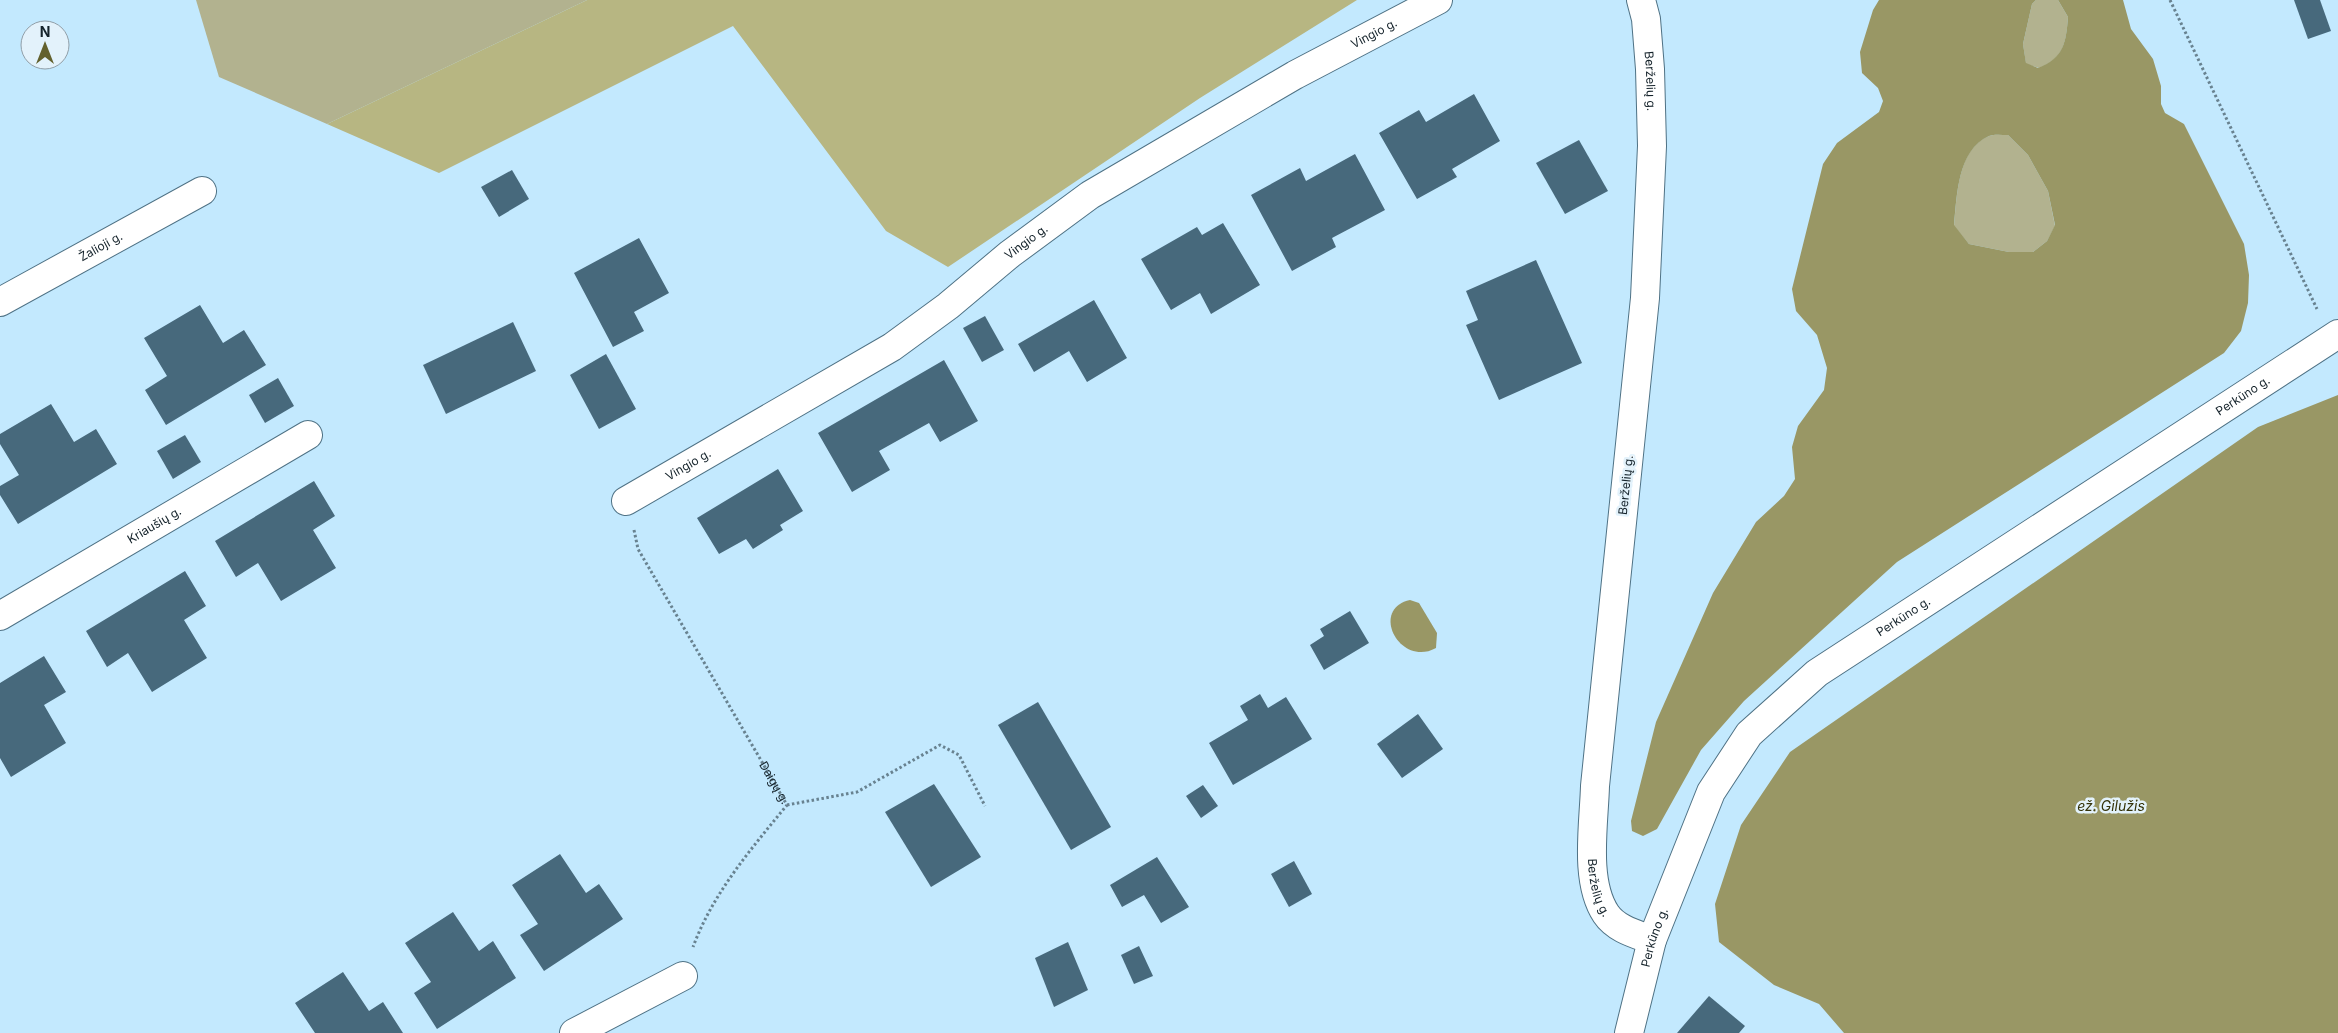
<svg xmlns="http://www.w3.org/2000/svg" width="2338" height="1033" viewBox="0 0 2338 1033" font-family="Inter,sans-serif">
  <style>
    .green { fill: #b2b28f }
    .forest { fill: #b7b682 }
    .water { fill: #999765; fill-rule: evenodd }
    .building { fill: #47697c }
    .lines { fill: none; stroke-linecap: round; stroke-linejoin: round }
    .minor-casing { stroke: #4f7285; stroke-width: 30 }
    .path { stroke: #688290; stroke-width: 3; stroke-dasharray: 2.5 2.5; stroke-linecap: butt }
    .minor { stroke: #fff; stroke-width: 28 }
    .labels { text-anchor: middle; stroke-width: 5; stroke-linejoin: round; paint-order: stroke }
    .street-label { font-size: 12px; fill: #15232b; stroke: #e3f2fb }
    .water-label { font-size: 14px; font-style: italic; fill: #343208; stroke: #e3f2fb }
  </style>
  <rect width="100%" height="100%" fill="#c3e9fe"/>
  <g class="green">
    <polygon points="196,0 587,0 327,124 219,77"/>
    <path d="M 2036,0 L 2058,0 L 2068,17 C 2066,42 2064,58 2039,68 L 2026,64 L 2023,44 L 2032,4 Z"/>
    <path d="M 2008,135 L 2028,155 L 2048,191 L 2055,226 L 2047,241 L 2033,252 L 2009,252 L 1969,244 L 1954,226 C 1957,197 1957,149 1989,136 C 1994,134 2003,135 2008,135 Z"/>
  </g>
  <polygon class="forest" points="587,0 1357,0 1200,98 948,267 886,231 733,26 439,173 327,124"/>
  <g class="water">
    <path d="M 1879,0 L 2036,0 L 2032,4 L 2023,44 L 2026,63 L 2038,68 C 2064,58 2066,42 2068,17 L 2058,0 L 2123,0 L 2131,29 L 2153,59 L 2161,86 L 2161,104 L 2165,113 L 2184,124 L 2244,244 L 2249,275 L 2248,303 L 2241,331 L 2224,353 L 1897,562 L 1744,701 L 1701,750 L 1657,829 L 1643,836 L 1632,831 L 1631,821 L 1656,722 L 1713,593 L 1756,522 L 1784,496 L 1795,479 L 1792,447 L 1798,426 L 1824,390 L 1827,368 L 1817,335 L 1796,311 L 1792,289 L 1823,164 L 1837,143 L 1879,112 L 1883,101 L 1878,88 L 1862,73 L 1860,52 L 1873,10 ZM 2008,135 L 2028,155 L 2048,191 L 2055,225 L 2047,241 L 2033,252 L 2009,252 L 1969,244 L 1954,225 C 1957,197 1957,150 1989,136 C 1994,134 2002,135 2008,135 Z"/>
    <polygon points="2338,395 2338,1033 1844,1033 1819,1004 1774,985 1719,942 1715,904 1741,825 1790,752 2258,427"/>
    <path d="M 1410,600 L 1419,603 L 1437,633 L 1436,648 C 1400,668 1369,609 1410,600 Z"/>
  </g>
  <g class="building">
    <polygon points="2294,0 2320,0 2331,31 2308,39"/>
    <polygon points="1474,94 1500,141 1452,169 1457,177 1417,199 1379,133 1419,110 1426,122"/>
    <polygon points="1579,140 1608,191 1565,214 1536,163"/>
    <polygon points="1355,154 1385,210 1332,238 1336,247 1292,271 1251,195 1300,168 1306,181"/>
    <polygon points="512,170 529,199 499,217 481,187"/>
    <polygon points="1223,223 1260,285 1211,314 1200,293 1171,310 1141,259 1197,227 1202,235"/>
    <polygon points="639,238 669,293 634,312 644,331 613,347 574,273"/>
    <polygon points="1536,260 1582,363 1499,400 1466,325 1478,320 1466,291"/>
    <polygon points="1094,300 1127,358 1087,382 1069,351 1034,372 1018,344"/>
    <polygon points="200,305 223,343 244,330 266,365 166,425 145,390 167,376 144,338"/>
    <polygon points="985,316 1004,350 982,362 963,328"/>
    <polygon points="513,322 536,371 446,414 423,365"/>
    <polygon points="606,354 636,409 599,429 570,375"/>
    <polygon points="944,360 978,421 940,442 929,423 879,451 890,470 852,492 818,433"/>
    <polygon points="278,378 294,406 265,423 249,395"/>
    <polygon points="51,404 74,442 96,429 117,464 18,524 0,495 0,486 19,475 0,444 0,434"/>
    <polygon points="185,435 201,462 173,479 157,451"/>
    <polygon points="778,469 803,511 780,525 783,530 753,549 746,539 719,554 697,518"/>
    <polygon points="314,481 335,516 313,530 336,568 281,601 258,563 236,577 215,541"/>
    <polygon points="185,571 206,606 184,620 207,658 152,692 128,653 107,667 86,631"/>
    <polygon points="1350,611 1369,643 1324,670 1310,645 1324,636 1320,629"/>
    <polygon points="44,656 66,692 44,705 66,743 11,777 0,758 0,683"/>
    <polygon points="1260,694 1268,708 1286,697 1312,739 1233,785 1209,743 1248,720 1240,706"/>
    <polygon points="1038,702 1111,827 1071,850 998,725"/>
    <polygon points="1418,714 1443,749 1402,778 1377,744"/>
    <polygon points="934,784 981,857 931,887 885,812"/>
    <polygon points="1203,785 1218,806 1201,818 1186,796"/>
    <polygon points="560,854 586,893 599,884 623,919 544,971 520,935 538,924 512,885"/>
    <polygon points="1157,857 1189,907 1161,923 1144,895 1122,907 1110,885"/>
    <polygon points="1294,861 1312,894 1289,907 1271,874"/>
    <polygon points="453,912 479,951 493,941 516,978 437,1029 414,993 431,982 405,943"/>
    <polygon points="1068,942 1088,990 1054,1007 1035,958"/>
    <polygon points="1139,946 1153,976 1134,984 1121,955"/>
    <polygon points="343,972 369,1011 383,1002 403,1033 315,1033 295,1003"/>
    <polygon points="1709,996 1745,1026 1739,1033 1677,1033"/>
  </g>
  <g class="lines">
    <g class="minor-casing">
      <g id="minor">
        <path id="s2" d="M 1641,0 L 1646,19 L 1650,69 L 1652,146 L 1645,298 L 1595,786 C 1594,824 1584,881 1606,914 C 1616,929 1636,934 1652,940"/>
        <path id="s3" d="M 0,302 L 202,191"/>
        <path id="s4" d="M 626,501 L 892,347 L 948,306 L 1010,254 L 1090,195 L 1295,75 L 1438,0"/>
        <path id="s5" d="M 0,616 L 308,435"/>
        <polyline points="574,1033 683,976"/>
        <path id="s6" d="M 1629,1033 L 1652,940 L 1711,792 L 1749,734 L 1817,673 L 2338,334"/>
      </g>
    </g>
    <g class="path">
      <polyline points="2170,0 2317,309"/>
      <path id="s1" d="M 634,530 L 638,549 L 787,805 C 751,849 713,893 693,947"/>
      <polyline points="787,805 857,792 940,745 959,755 985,806"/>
    </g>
    <use href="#minor" class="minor"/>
  </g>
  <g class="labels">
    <g class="street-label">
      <text dy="4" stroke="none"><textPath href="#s4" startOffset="884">Vingio g.</textPath></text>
      <text dy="4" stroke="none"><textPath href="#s2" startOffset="82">Berželių g.</textPath></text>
      <text dy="4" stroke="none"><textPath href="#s4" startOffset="478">Vingio g.</textPath></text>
      <text dy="4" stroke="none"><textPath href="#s3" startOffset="115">Žalioji g.</textPath></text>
      <text dy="4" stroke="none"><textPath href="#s6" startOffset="924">Perkūno g.</textPath></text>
      <text dy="4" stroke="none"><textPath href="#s4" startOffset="72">Vingio g.</textPath></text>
      <text transform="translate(1626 485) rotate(-84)" y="4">Berželių g.</text>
      <text dy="4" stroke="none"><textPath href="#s5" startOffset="179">Kriaušių g.</textPath></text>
      <text dy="4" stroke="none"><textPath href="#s6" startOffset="519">Perkūno g.</textPath></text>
      <text dy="4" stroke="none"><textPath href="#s1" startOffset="290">Daigų g.</textPath></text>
      <text dy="4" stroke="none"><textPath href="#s2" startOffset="892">Berželių g.</textPath></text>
      <text dy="4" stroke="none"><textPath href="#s6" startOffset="99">Perkūno g.</textPath></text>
    </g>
    <g class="water-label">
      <text x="2111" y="811">ež. Gilužis</text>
    </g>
  </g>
  <g transform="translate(45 45)"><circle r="24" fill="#e3f2fb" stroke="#919fa8"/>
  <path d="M0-4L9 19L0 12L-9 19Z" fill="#63612d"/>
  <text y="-8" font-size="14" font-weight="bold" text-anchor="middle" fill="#15232b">N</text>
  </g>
</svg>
